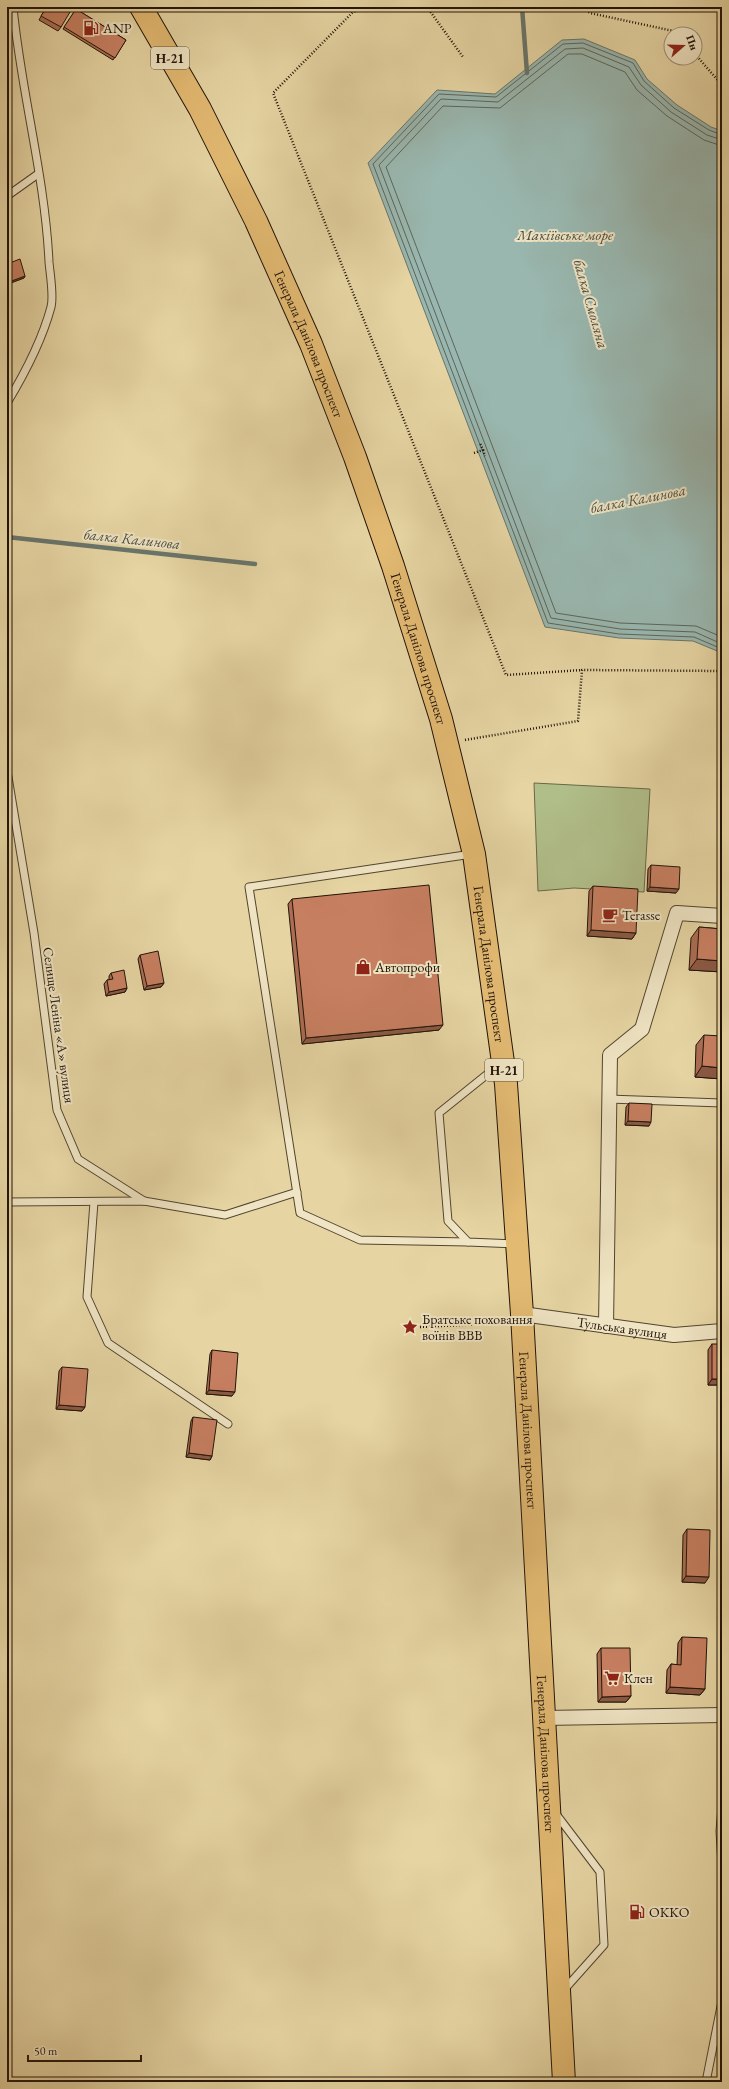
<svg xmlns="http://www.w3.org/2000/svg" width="729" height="2089" viewBox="0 0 729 2089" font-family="'EB Garamond',serif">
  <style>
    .green { fill: #b0be89; stroke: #686848 }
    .water { fill: #99b7af; stroke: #69756c }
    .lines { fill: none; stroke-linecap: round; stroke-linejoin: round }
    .shore { stroke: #5c655c; stroke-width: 1 }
    .stream { stroke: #69756c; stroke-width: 4.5 }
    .lane-casing { stroke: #52442f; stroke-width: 9 }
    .street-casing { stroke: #52442f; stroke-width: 16 }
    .primary-casing { stroke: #201308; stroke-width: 24 }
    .path { stroke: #201308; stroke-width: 2.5; stroke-dasharray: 1 2; stroke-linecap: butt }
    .lane { stroke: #efe4c3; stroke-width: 7 }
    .street { stroke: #efe4c3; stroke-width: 14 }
    .primary { stroke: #e3ba72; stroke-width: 22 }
    .wall { fill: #ab6d53; stroke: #201308 }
    .shaded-wall { fill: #8b5944; stroke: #201308 }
    .building { fill: #c77f61; stroke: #201308 }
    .labels { text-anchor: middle; stroke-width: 4; stroke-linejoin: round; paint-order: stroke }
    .shield { fill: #efe4c3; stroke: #5e5240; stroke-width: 1 }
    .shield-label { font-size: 13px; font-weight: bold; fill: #201308 }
    .poi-label { font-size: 14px; fill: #201308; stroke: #efe4c3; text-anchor: start }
    .street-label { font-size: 14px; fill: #201308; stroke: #efe4c3 }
    .water-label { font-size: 15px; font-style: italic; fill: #4a4c42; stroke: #efe4c3 }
  </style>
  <rect width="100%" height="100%" fill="#e6d5a3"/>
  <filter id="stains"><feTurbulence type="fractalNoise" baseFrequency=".005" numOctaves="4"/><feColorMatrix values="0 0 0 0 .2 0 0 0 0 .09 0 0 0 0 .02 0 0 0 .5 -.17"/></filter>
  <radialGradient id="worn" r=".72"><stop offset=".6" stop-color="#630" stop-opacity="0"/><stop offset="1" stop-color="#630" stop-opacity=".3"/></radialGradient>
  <polygon class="green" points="534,783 650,789 644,892 574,888 538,891"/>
  <polygon class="water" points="584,39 635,60 647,79 677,105 711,127 722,131 722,653 693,641 619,638 545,627 368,163 437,90 495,94 562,40"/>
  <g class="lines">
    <g class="shore">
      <polyline points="722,135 709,130 674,108 644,81 633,63 583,43 563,44 496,97 439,94 373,164 548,623 619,634 694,637 722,649"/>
      <polyline points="722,140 707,135 671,112 641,85 629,67 583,48 565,49 498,102 441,99 379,165 551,618 620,629 695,632 722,644"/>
      <polyline points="722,146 704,140 667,116 637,90 625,72 582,54 568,54 500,108 443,106 386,167 556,613 620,623 696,626 722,637"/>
    </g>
    <g class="stream">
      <polyline points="522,7 527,73"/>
      <polyline points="7,537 255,564"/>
    </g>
    <g class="lane-casing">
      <g id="lane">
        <polyline points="7,196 38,174"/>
        <path d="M 7,403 C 25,373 42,341 51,307 C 54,296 50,274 49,262 C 45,176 21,92 13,7"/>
        <polyline points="7,771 34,933 57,1110 78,1159 144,1201"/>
        <polyline points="500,1064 439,1113 448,1221 468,1242 515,1244"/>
        <polyline points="608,1099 722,1103"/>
        <polyline points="7,1202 144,1201 225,1215 297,1192"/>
        <polyline points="94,1202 87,1297 108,1343 228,1424"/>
        <polyline points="468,1242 360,1240 300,1213 249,887 472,854"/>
        <polyline points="722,1807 720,1831 722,1865"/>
        <polyline points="556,1814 600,1872 604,1945 563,1991"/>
        <polyline points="706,2082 722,2001"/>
      </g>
    </g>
    <g class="street-casing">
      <g id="street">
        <path id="s1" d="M 522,1314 L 674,1335 L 722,1331"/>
        <polyline points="606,1326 610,1055 642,1029 677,913 722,916"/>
        <polyline points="544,1718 722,1715"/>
      </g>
    </g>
    <g class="primary-casing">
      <g id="primary">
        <path id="s2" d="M 141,7 L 200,109 L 256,221 L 311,344 L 355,457 L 393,566 L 441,719 L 474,854 L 506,1084 L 522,1314 L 564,2082"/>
      </g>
    </g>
    <g class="path">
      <polyline points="363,7 352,13 273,93 506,675 582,670"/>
      <polyline points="427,7 463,57"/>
      <polyline points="581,7 590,13 678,32 679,34"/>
      <polyline points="695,54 722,85"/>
      <polyline points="483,450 485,456"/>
      <polyline points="474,453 483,450 480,443"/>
      <polyline points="465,740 578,721 582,670 722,671"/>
      <polyline points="420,1327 505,1323"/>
    </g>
    <use href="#lane" class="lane"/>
    <use href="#street" class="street"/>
    <use href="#primary" class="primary"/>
  </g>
  <g class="wall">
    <polygon points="46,7 61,7 61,27 58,31 39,20"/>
    <polygon points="76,9 126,40 113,60 63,29"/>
    <polygon points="7,264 25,276 24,278 8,284 7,283"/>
    <polygon points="651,865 676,893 647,891 648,869"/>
    <polygon points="593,886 636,933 632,939 587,936 589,891"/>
    <polygon points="292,899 439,1030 302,1044 288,904"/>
    <polygon points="699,927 722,929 722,972 689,970 691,938"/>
    <polygon points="140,955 164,983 161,987 144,990 138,959"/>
    <polygon points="111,973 127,988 125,992 106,996 104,984 107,980 109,980 109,976"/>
    <polygon points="704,1035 722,1079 695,1077 696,1045"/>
    <polygon points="629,1103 649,1126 625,1125 626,1107"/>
    <polygon points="712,1344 722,1385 708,1385 708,1350"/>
    <polygon points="212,1350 232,1396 206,1394 210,1354"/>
    <polygon points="62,1367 85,1407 82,1411 56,1409 59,1371"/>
    <polygon points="193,1417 212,1456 210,1460 186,1457 191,1421"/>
    <polygon points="687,1529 705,1583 682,1582 683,1535"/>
    <polygon points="682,1637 705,1689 700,1695 666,1693 667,1670 671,1664 677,1665 678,1643"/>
    <polygon points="601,1648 631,1696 626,1702 598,1702 597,1654"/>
  </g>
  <g class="shaded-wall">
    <polygon points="25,276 24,278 8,284 9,282"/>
    <polygon points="650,887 679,889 676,893 647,891"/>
    <polygon points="591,930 636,933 632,939 587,936"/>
    <polygon points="697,959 722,961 722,972 689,970"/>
    <polygon points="164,983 161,987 144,990 147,986"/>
    <polygon points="127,988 125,992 106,996 109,992"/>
    <polygon points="443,1025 439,1030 302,1044 306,1038"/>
    <polygon points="702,1066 722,1068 722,1079 695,1077"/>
    <polygon points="628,1121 651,1122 649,1126 625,1125"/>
    <polygon points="712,1379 722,1379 722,1385 708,1385"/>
    <polygon points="209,1390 235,1392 232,1396 206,1394"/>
    <polygon points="59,1405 85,1407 82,1411 56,1409"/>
    <polygon points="189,1453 212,1456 210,1460 186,1457"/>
    <polygon points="686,1576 709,1577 705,1583 682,1582"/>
    <polygon points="670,1687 705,1689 700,1695 666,1693"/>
    <polygon points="631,1696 626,1702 598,1702 602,1697"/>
  </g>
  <g class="building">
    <polygon points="47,7 61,7 70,12 61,27 41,16"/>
    <polygon points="76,9 126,40 115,58 64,27"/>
    <polygon points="20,259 25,276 9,282 7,277 7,264"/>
    <polygon points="651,865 680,867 679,889 650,887"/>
    <polygon points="429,885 443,1025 306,1038 292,899"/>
    <polygon points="593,886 638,889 636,933 591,930"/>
    <polygon points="699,927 722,929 722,961 697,959"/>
    <polygon points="158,951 164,983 147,986 140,955"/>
    <polygon points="124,970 127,988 109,992 107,980 113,979 111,973"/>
    <polygon points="704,1035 722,1036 722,1068 702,1066"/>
    <polygon points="629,1103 652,1104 651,1122 628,1121"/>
    <rect x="712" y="1344" width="10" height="35"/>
    <polygon points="212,1350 238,1353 235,1392 209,1390"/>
    <polygon points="62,1367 88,1369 85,1407 59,1405"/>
    <polygon points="193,1417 217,1420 212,1456 189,1453"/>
    <polygon points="687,1529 710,1530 709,1577 686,1576"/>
    <polygon points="682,1637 707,1638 705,1689 670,1687 671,1664 681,1665"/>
    <polygon points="601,1648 630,1648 631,1696 602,1697"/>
  </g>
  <defs>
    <g id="fuel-bare" transform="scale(1.2)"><path d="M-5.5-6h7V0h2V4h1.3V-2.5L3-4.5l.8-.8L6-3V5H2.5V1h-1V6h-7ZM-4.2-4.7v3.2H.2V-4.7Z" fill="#8f2418" stroke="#efe4c3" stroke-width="2.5" paint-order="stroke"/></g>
    <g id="cafe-bare" transform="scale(1.2)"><path d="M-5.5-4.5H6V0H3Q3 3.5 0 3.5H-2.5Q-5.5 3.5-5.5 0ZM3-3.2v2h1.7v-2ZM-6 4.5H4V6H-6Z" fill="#8f2418" stroke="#efe4c3" stroke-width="2.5" paint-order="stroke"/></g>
    <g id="shop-bare" transform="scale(1.2)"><path d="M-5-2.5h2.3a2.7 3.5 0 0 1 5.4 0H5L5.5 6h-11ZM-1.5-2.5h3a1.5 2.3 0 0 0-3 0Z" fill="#8f2418" stroke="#efe4c3" stroke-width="2.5" paint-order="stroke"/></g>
    <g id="sight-bare" transform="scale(1.2)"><path d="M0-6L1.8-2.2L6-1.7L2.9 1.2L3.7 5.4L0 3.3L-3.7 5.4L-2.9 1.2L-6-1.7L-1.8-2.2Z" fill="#8f2418" stroke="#efe4c3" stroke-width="2.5" paint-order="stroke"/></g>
    <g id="supermarket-bare" transform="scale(1.2)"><path d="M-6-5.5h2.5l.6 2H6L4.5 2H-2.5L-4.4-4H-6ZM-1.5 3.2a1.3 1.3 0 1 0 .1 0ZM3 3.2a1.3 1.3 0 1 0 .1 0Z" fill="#8f2418" stroke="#efe4c3" stroke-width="2.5" paint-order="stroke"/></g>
  </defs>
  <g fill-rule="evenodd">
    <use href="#fuel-bare" x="91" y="28"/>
    <use href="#cafe-bare" x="610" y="915"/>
    <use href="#shop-bare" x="363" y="967"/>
    <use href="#sight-bare" x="410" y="1327"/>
    <use href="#supermarket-bare" x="612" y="1678"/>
    <use href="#fuel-bare" x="637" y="1912"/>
  </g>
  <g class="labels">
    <g class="shield">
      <rect x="151" y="47" width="38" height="22" rx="3"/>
      <rect x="485" y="1059" width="38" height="22" rx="3"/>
    </g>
    <g class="shield-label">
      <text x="170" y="63">Н-21</text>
      <text x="504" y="1075">Н-21</text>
    </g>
    <g class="poi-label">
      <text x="103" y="33">ANP</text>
      <text x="622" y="920">Terasse</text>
      <text x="375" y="972">Автопрофи</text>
      <text x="422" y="1324">Братське поховання<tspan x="422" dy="16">воїнів ВВВ</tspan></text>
      <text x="624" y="1683">Клен</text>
      <text x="649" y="1917">OKKO</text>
    </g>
    <g class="street-label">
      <text dy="5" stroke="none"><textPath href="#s2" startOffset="377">Генерала Данілова проспект</textPath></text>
      <text dy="5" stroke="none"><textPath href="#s2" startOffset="701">Генерала Данілова проспект</textPath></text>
      <text dy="5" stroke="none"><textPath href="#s2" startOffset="1025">Генерала Данілова проспект</textPath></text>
      <text transform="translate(59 1025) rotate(82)" y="5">Селище Леніна «А» вулиця</text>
      <text dy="5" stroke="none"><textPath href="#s1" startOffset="101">Тульська вулиця</textPath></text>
      <text dy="5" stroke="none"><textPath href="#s2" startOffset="1493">Генерала Данілова проспект</textPath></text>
      <text dy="5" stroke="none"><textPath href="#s2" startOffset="1817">Генерала Данілова проспект</textPath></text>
    </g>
    <g class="water-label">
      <text x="565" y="240">Макіївське море</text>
      <text transform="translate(591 304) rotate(74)" y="5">балка Смоляна</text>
      <text transform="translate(638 499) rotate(-11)" y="5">балка Калинова</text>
      <text transform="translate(132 539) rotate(6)" y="5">балка Калинова</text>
    </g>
  </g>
  <rect width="729" height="2089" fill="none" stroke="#e6d5a3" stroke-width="24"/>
  <rect x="8" y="8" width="713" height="2073" fill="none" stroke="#201308" stroke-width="2"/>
  <rect x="12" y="12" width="705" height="2065" fill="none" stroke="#201308"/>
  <g transform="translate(683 46) rotate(70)"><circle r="19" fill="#efe4c3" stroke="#9c9078"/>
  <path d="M0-3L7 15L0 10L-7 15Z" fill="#8f2418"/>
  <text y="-6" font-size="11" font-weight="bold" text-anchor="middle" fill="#201308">Пн</text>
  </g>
  <path d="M28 2055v6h113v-6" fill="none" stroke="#201308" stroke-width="2"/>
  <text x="34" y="2055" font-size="12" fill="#201308" stroke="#efe4c3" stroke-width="3" paint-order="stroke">50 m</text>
  <rect width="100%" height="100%" filter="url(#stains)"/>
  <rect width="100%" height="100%" fill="url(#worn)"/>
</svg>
